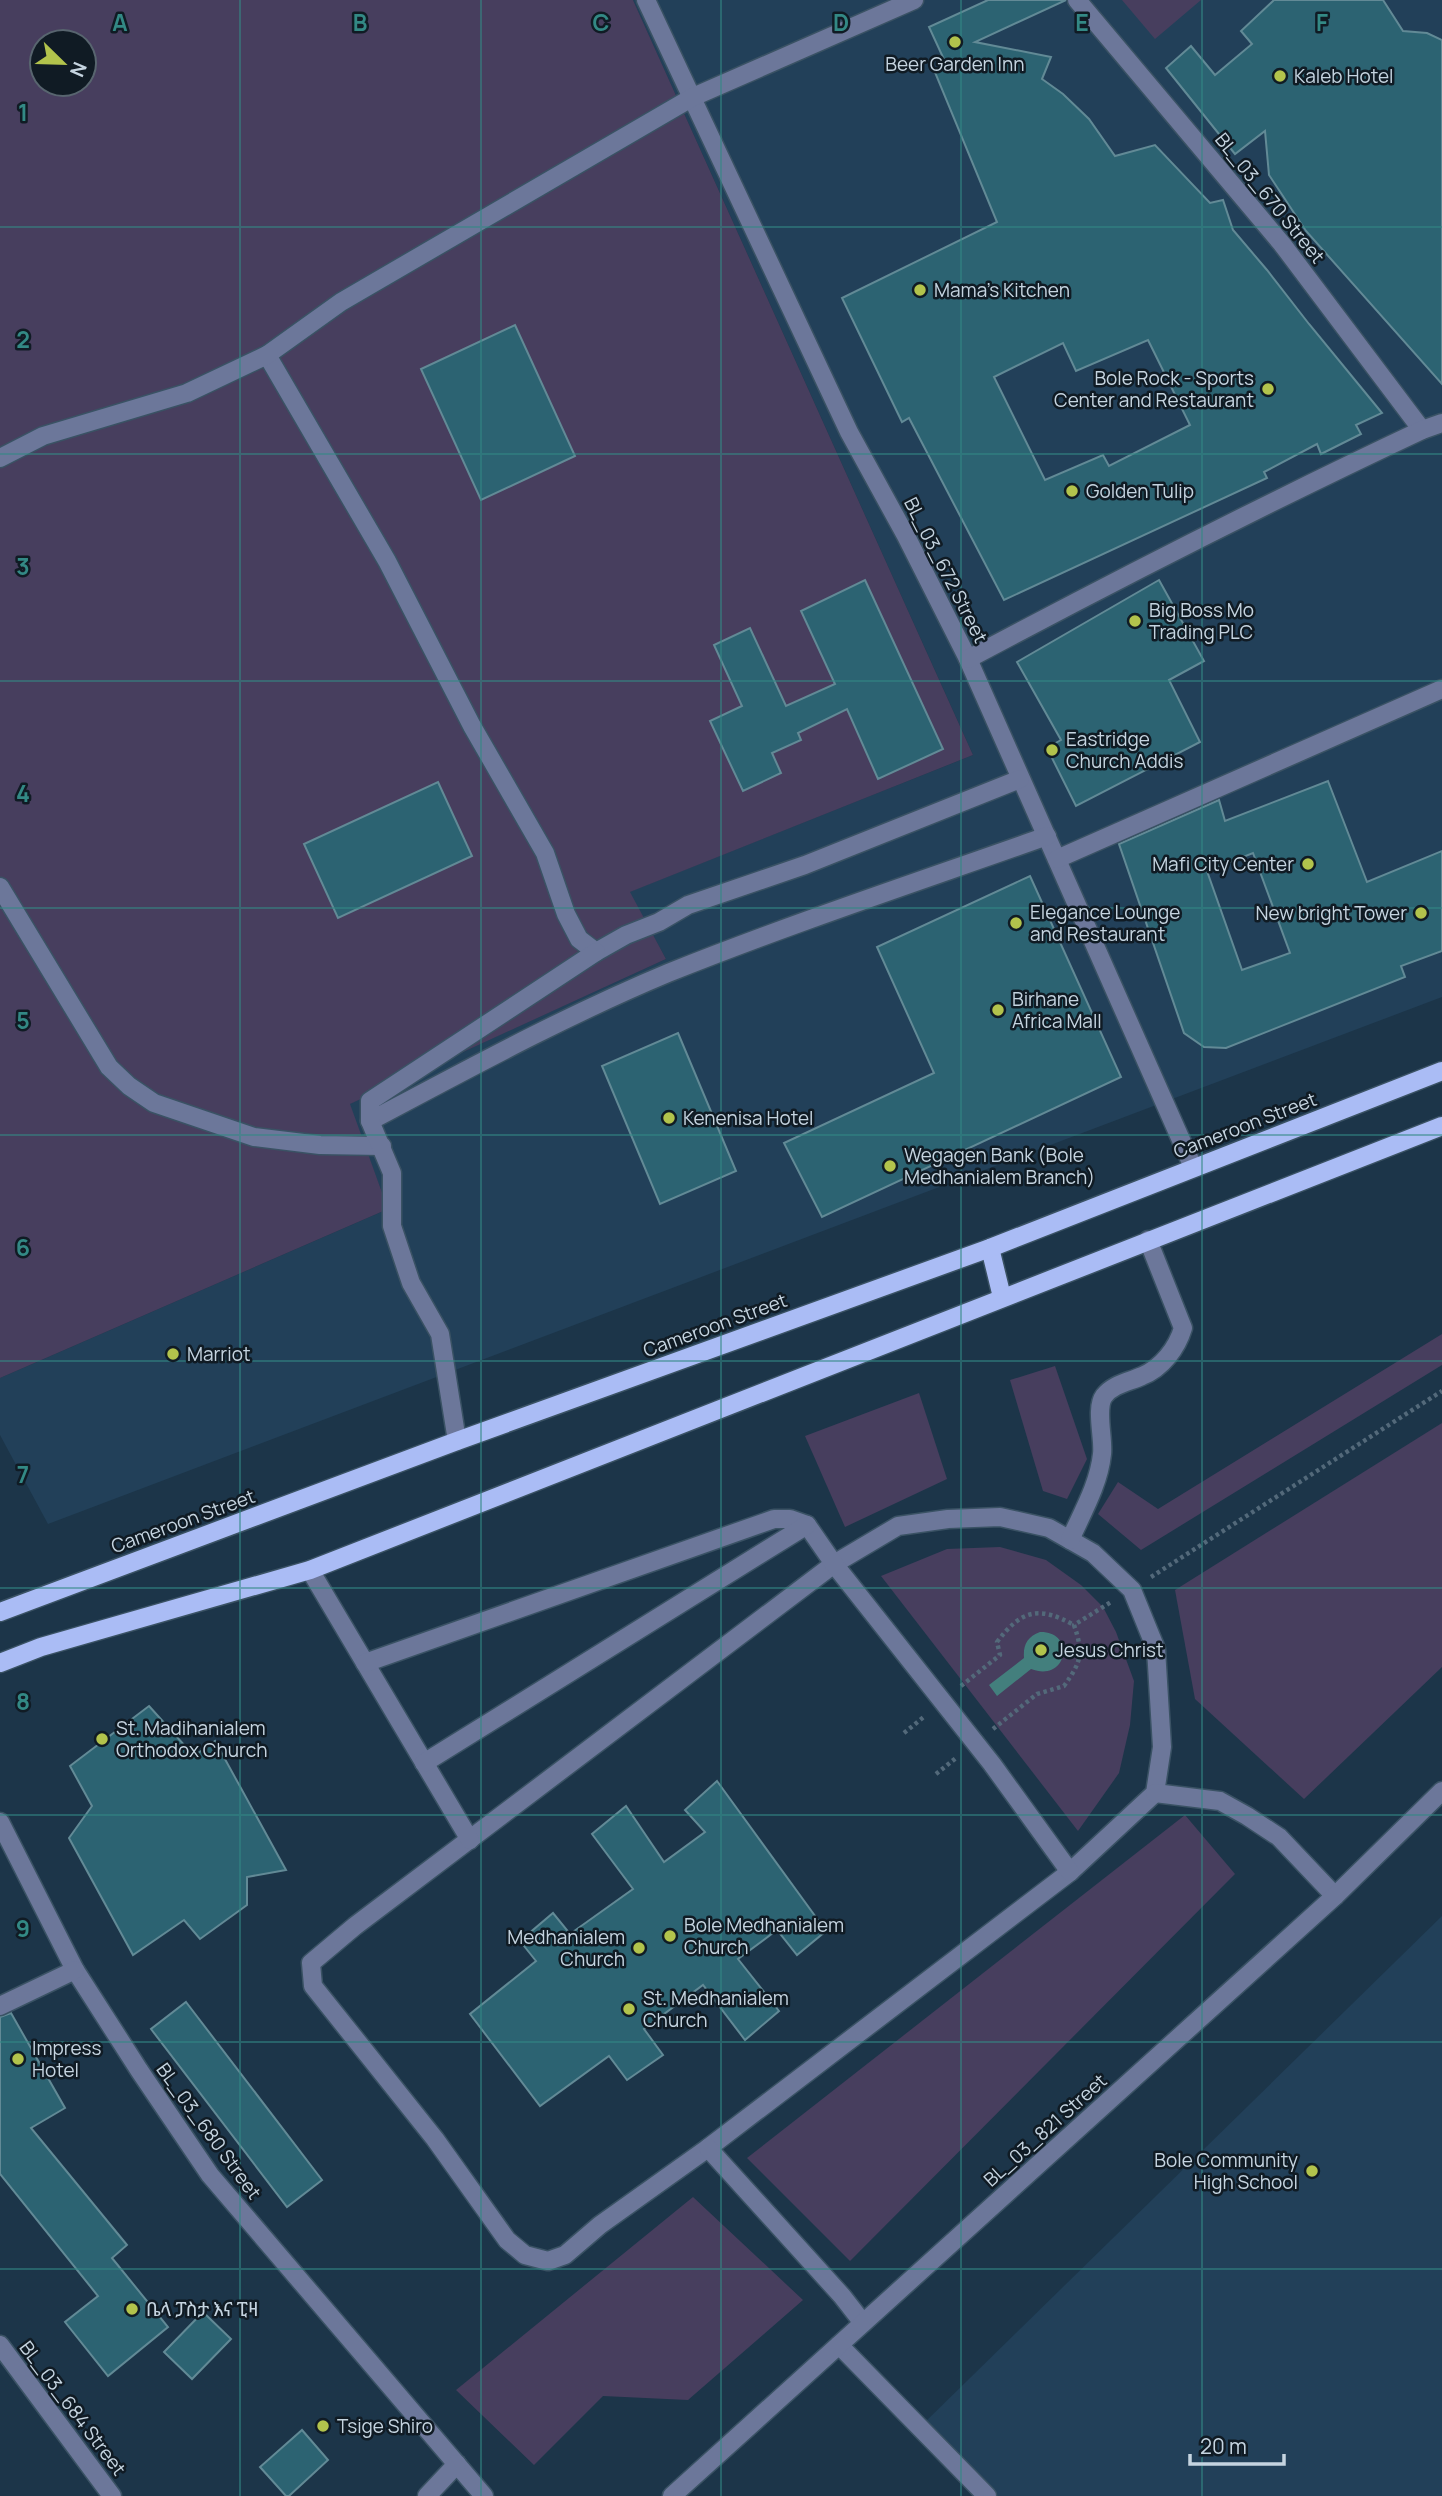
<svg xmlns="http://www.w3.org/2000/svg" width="1442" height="2496" viewBox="0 0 1442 2496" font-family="Manrope,'Noto Sans Ethiopic',sans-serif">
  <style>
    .built { fill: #224059 }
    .green { fill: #473e5e; fill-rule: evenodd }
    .water { fill: #437f7d }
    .building { fill: #2c6372; stroke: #628a96; stroke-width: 2; fill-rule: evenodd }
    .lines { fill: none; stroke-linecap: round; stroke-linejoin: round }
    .minor-casing { stroke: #3a5264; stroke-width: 21 }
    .major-casing { stroke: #3a5264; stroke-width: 21 }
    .path { stroke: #53697a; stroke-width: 4.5; stroke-dasharray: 3.5 3.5; stroke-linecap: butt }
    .minor { stroke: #6c779a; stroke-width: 18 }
    .major { stroke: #aabcf5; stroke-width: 18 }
    .grid { fill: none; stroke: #338985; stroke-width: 2; stroke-opacity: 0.55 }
    .poi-dot { fill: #b2c34c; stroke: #101b24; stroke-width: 2.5 }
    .labels { text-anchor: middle; stroke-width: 5; stroke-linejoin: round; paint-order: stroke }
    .poi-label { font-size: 19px; fill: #c5d4e0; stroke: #101b24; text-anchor: start }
    .street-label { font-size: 19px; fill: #c5d4e0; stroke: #101b24 }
    .grid-label { font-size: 23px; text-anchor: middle; font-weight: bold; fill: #338985; stroke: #101b24; stroke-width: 5; stroke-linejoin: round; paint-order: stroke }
  </style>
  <rect width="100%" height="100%" fill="#1c3549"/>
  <g class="built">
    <polygon points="633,0 1442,0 1442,997 48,1524 0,1435 0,1378 388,1209 349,1104 666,959 629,892 973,755"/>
    <polygon points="1442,1916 1442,2496 993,2496 921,2426"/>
  </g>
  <g class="green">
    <path d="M 0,0 L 633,0 L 973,755 L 630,892 L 666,959 L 350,1104 L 388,1209 L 0,1378 ZM 42,42 L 84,42 L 84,84 L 42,84 Z"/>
    <polygon points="1122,0 1201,0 1155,39"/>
    <polygon points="1442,1334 1442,1365 1141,1550 1098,1514 1118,1482 1158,1509"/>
    <polygon points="1055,1366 1087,1459 1067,1499 1043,1491 1010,1380"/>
    <polygon points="919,1393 947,1479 845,1527 805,1436"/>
    <polygon points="1442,1423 1442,1667 1304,1799 1195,1699 1175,1590"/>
    <polygon points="1000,1547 1046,1560 1081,1585 1103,1607 1116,1632 1134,1681 1130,1725 1119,1773 1078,1831 881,1576 947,1549"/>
    <polygon points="1185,1815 1235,1874 850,2261 747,2158"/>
    <polygon points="693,2197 803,2300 688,2400 603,2396 534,2465 456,2390"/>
  </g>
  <path class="water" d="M 1040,1632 C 1076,1631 1068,1683 1031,1669 L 997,1696 L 989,1685 L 1024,1658 C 1023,1645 1027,1637 1040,1632 Z"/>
  <g class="building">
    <path d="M 988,0 L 1066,0 L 975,42 L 1051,57 L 1042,79 L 1063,94 L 1089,119 L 1115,156 L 1155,145 L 1210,203 L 1223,200 L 1233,230 L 1267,270 L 1309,324 L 1382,413 L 1356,425 L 1361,434 L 1321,454 L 1317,444 L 1264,472 L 1267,478 L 1004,600 L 909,418 L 902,422 L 842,298 L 997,222 L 934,70 L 947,66 L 929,27 ZM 1148,340 L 1190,425 L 1109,466 L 1103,455 L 1045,480 L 994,377 L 1063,343 L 1076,371 Z"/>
    <polygon points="1274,0 1383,0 1403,31 1427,33 1442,40 1442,384 1306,231 1269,175 1265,131 1235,154 1166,68 1191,46 1215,75 1252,44 1241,31"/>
    <polygon points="515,325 575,456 481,500 421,369"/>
    <polygon points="865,580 943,749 878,779 847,709 798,733 801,740 772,753 781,773 743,791 710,721 742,706 714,645 750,628 786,706 835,684 801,611"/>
    <polygon points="1159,580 1204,661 1169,680 1200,742 1076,806 1047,748 1061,740 1017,662"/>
    <path d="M 1328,781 L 1367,882 L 1442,851 L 1442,951 L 1401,966 L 1405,977 L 1226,1048 L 1204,1047 L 1184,1033 L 1119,844 L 1219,800 L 1225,821 ZM 1253,853 L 1290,953 L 1242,970 L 1207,871 Z"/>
    <polygon points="438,782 472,856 338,918 304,844"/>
    <polygon points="1030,876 1121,1077 822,1217 784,1143 934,1073 877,947"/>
    <polygon points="678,1033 736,1171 660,1204 602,1066"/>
    <polygon points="149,1706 194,1756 215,1741 286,1870 247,1877 247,1905 200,1939 184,1920 133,1955 69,1838 92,1806 70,1766"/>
    <polygon points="717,1781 826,1931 797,1955 777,1930 738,1959 779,2011 745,2040 703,1985 644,2029 663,2055 627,2080 609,2056 540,2106 470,2014 536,1961 520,1941 553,1913 570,1934 633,1889 592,1834 626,1806 664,1862 705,1832 685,1810"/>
    <polygon points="186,2002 322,2180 287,2207 151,2029"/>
    <polygon points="11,2013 65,2108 31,2128 127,2245 112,2258 168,2327 108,2376 65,2322 98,2296 0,2174 0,2017"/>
    <polygon points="203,2312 231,2339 192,2379 164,2352"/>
    <polygon points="302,2430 328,2460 289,2496 286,2496 260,2467"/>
  </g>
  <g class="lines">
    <g class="minor-casing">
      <g id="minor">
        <polyline points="646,0 849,432 906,536 968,659 1193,1167"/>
        <polyline points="1077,0 1282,244 1422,430"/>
        <polyline points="267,355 387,561 472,726 545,853 566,914 579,939 596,952 626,935 659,922 688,905 805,865 1020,779"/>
        <polyline points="0,458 43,436 187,393 267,355 341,302 693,97 914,0"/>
        <path d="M 968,659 C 1118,579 1269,502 1422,430 L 1442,423"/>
        <polyline points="1057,859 1442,689"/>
        <polyline points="0,887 109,1067 129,1086 154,1103 254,1137 320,1145 382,1146"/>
        <path d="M 370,1121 C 468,1069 565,1016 668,973 C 793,923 920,881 1047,836"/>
        <polyline points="457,1441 440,1334 411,1283 392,1226 392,1173 370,1121 370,1101 596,952"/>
        <polygon points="1000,1517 1049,1528 1093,1553 1132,1590 1156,1649 1162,1747 1155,1793 1070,1872 708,2148 600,2225 565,2255 548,2261 525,2255 507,2240 435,2139 313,1986 311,1963 355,1926 834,1564 898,1526 948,1519"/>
        <path d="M 1070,1540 C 1082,1513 1099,1484 1102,1454 C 1104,1439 1095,1408 1104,1396 C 1113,1384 1129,1382 1142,1376 C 1162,1368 1177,1348 1183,1328 L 1148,1240"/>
        <polyline points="310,1570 470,1840"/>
        <polyline points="365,1663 774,1519 790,1519 807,1525 834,1564 992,1764 1070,1872"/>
        <polyline points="424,1763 807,1525"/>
        <polyline points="1155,1793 1220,1801 1247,1816 1279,1837 1335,1896"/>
        <polyline points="0,1822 75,1970 139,2070 210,2175 484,2496"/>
        <polyline points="0,2006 75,1970"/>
        <polyline points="708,2148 842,2296 863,2323"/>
        <polyline points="0,2345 112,2496"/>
        <polyline points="839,2345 987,2496"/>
        <polyline points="427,2496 457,2464"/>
        <polyline points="672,2496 1335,1896 1442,1791"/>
      </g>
    </g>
    <g class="major-casing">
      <g id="major">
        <polyline points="990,1248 1002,1297"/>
        <polyline points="0,1612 457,1441 990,1248 1442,1071"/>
        <polyline points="0,1663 41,1647 310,1570 1442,1126"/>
      </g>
    </g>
    <g class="path">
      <polyline points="1151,1577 1442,1391"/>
      <path d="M 961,1686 L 1000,1655 L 997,1642 C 1022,1609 1039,1606 1074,1625"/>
      <path d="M 993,1729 L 1037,1694 L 1064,1686 C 1081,1662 1084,1654 1074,1625 L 1111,1602"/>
      <polyline points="904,1733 925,1716"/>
      <polyline points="936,1774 956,1758"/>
    </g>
    <use href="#minor" class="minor"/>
    <use href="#major" class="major"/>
  </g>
  <path class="grid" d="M 240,0 L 240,2496M 481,0 L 481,2496M 721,0 L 721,2496M 961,0 L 961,2496M 1202,0 L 1202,2496M 0,227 L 1442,227M 0,454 L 1442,454M 0,681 L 1442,681M 0,908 L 1442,908M 0,1135 L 1442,1135M 0,1361 L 1442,1361M 0,1588 L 1442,1588M 0,1815 L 1442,1815M 0,2042 L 1442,2042M 0,2269 L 1442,2269"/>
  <g class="poi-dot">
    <circle cx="955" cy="42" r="7"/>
    <circle cx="1280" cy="76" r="7"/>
    <circle cx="920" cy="290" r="7"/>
    <circle cx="1268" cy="389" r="7"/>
    <circle cx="1072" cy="491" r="7"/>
    <circle cx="1135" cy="621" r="7"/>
    <circle cx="1052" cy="750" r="7"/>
    <circle cx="1308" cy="864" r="7"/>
    <circle cx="1421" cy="913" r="7"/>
    <circle cx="1016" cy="923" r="7"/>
    <circle cx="998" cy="1010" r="7"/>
    <circle cx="669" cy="1118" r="7"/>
    <circle cx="890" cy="1166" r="7"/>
    <circle cx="173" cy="1354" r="7"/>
    <circle cx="1041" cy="1650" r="7"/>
    <circle cx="102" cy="1739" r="7"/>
    <circle cx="670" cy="1936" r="7"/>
    <circle cx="639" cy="1948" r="7"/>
    <circle cx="629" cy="2009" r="7"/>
    <circle cx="18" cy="2059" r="7"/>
    <circle cx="1312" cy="2171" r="7"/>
    <circle cx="132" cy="2309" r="7"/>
    <circle cx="323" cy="2426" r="7"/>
  </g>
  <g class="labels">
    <g class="poi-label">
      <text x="955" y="71" text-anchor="middle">Beer Garden Inn</text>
      <text x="1294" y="83">Kaleb Hotel</text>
      <text x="934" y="297">Mama's Kitchen</text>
      <text x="1254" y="385" text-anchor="end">Bole Rock - Sports<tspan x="1254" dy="22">Center and Restaurant</tspan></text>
      <text x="1086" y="498">Golden Tulip</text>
      <text x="1149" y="617">Big Boss Mo<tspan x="1149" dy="22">Trading PLC</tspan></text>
      <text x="1066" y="746">Eastridge<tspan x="1066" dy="22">Church Addis</tspan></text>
      <text x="1294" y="871" text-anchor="end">Mafi City Center</text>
      <text x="1030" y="919">Elegance Lounge<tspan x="1030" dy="22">and Restaurant</tspan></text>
      <text x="1407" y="920" text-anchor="end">New bright Tower</text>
      <text x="1012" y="1006">Birhane<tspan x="1012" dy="22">Africa Mall</tspan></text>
      <text x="683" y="1125">Kenenisa Hotel</text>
      <text x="904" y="1162">Wegagen Bank (Bole<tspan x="904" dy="22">Medhanialem Branch)</tspan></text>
      <text x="187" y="1361">Marriot</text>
      <text x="1055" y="1657">Jesus Christ</text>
      <text x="116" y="1735">St. Madihanialem<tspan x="116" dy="22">Orthodox Church</tspan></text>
      <text x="684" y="1932">Bole Medhanialem<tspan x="684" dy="22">Church</tspan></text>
      <text x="625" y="1944" text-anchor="end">Medhanialem<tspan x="625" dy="22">Church</tspan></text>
      <text x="643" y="2005">St. Medhanialem<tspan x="643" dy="22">Church</tspan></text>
      <text x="32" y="2055">Impress<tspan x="32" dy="22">Hotel</tspan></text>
      <text x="1298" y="2167" text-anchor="end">Bole Community<tspan x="1298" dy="22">High School</tspan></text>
      <text x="146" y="2316">ቤላ ፓስታ እና ፒዛ</text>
      <text x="337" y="2433">Tsige Shiro</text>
    </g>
    <g class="street-label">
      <text transform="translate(1270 198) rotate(51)" y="7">BL_03_670 Street</text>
      <text transform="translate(946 570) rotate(63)" y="7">BL_03_672 Street</text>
      <text transform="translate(1245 1125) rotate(-21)" y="7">Cameroon Street</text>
      <text transform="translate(715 1325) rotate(-20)" y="7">Cameroon Street</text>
      <text transform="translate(183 1521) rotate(-20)" y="7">Cameroon Street</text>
      <text transform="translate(1045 2130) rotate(-42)" y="7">BL_03_821 Street</text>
      <text transform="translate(209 2131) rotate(54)" y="7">BL_03_680 Street</text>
      <text transform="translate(73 2408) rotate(53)" y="7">BL_03_684 Street</text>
    </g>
  </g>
  <g class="grid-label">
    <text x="120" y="31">A</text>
    <text x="360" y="31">B</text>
    <text x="601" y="31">C</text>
    <text x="841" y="31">D</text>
    <text x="1082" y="31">E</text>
    <text x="1322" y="31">F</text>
    <text x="23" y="121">1</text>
    <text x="23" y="348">2</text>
    <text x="23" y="575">3</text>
    <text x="23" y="802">4</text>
    <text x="23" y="1029">5</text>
    <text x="23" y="1256">6</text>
    <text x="23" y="1483">7</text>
    <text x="23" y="1710">8</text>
    <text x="23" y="1937">9</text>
  </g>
  <g transform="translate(63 63) rotate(113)"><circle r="33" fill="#101b24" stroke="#58656f" stroke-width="2"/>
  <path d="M0-5L12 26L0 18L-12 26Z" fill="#b2c34c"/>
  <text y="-10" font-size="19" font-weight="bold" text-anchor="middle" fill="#c5d4e0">N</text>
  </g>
  <path d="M1190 2454v10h94v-10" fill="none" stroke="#c5d4e0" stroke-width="3.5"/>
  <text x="1200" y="2454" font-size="21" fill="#c5d4e0" stroke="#101b24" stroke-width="5" paint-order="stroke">20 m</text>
</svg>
